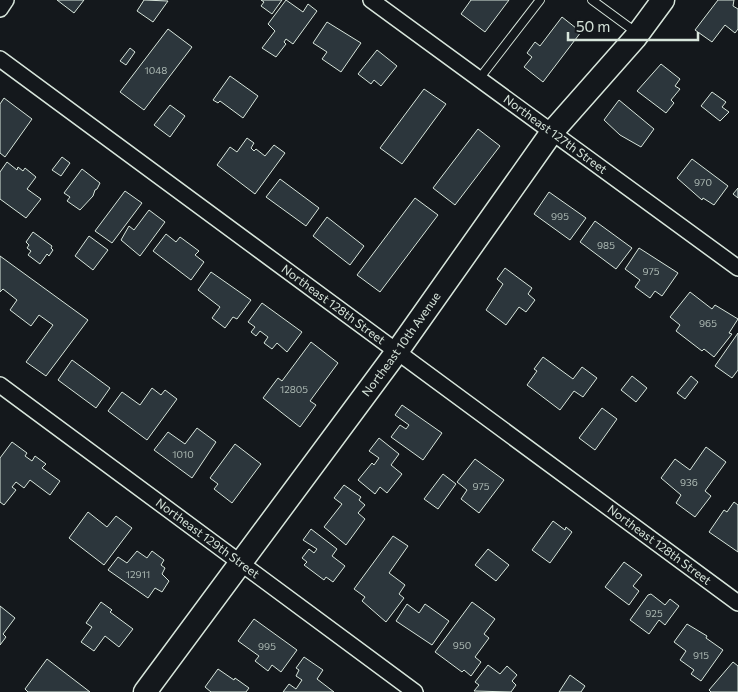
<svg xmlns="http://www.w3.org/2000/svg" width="738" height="692" viewBox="0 0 738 692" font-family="Commissioner,sans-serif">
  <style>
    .building { fill: #2c363c; stroke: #d8e6dc }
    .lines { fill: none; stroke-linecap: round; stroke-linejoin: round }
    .lane-casing { stroke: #d8e6dc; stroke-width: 10 }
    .street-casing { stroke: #d8e6dc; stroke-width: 18 }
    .secondary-casing { stroke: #d8e6dc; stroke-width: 25 }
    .lane { stroke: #14181c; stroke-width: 8 }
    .street { stroke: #14181c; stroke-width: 15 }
    .secondary { stroke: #14181c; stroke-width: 22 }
    .labels { text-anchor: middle; stroke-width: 4; stroke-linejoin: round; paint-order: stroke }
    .number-label { font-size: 10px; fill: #adbab4 }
    .street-label { font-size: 12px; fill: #d8e6dc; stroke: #14181c }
  </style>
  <rect width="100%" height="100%" fill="#14181c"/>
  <g class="building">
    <polygon points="57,0 84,0 74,13"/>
    <polygon points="144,0 168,1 153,22 137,11"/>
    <polygon points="261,0 282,0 272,14 261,6 264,2"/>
    <polygon points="286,0 303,12 308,4 317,11 293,44 286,39 284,42 286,44 276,57 262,48 275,31 268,24"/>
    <polygon points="471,0 509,0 485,32 461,14"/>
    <polygon points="718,0 734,0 733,6 738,9 738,29 735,33 725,25 712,42 695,30"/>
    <polygon points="562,17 581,32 543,82 524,67 532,57 527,53 535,42 540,46"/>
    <polygon points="327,22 361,43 341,72 322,59 327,52 313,43"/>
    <polygon points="168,29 192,47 144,110 120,92"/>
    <polygon points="130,48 135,52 126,65 120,61"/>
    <polygon points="377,50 397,66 381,86 374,80 371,84 358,74"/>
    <polygon points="661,64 680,79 675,86 680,89 671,100 674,103 666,113 637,91"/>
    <polygon points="230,76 258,96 243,118 220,101 218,103 213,100"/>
    <polygon points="424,89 446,104 402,164 380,148"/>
    <polygon points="712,92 726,102 722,107 729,112 720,121 701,106"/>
    <polygon points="4,98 32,119 5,157 0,153 0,104"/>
    <polygon points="619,100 654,129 641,147 620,135 604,120"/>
    <polygon points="170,105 185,116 170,137 154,125"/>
    <polygon points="478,129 500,146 455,205 433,188"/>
    <polygon points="247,138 254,143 251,148 254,151 256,149 265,156 274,145 285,153 255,194 217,165 230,147 237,152"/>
    <polygon points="62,157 70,163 61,176 52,170"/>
    <polygon points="692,159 728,186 714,205 703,198 702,200 677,178"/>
    <polygon points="7,162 17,170 18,167 23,171 25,168 36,177 27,189 41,199 26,218 0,199 0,172"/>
    <polygon points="82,169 100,183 97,189 95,190 93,196 80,210 67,201 70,197 64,193"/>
    <polygon points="280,179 319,208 306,226 266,197"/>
    <polygon points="738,188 738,198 733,194"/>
    <polygon points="125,191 142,203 112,243 95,231"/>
    <polygon points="549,192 586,218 570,240 534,214"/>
    <polygon points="415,198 438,215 380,292 357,275"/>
    <polygon points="149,210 165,222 140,256 121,240 129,226 134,230"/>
    <polygon points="327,217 364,246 350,265 313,236"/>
    <polygon points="595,221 632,248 616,269 580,242"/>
    <polygon points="33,232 52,246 51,248 53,250 49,256 47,254 40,264 28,255 31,251 27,248 29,245 26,242"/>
    <polygon points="166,234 176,242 180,237 199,251 195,255 204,262 191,280 153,251"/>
    <polygon points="89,236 108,250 93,270 75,256"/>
    <polygon points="639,248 678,273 662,296 655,291 650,298 635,287 640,280 625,269"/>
    <polygon points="0,256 88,320 46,376 26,362 53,325 39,315 31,326 10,310 17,300 3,289 0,292"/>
    <polygon points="505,268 532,288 528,294 535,300 526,312 519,307 506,325 486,310 503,284 497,279"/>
    <polygon points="211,272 251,300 237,319 233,317 225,328 212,318 220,307 198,290"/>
    <polygon points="690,292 712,309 715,305 738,319 729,333 732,334 714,357 704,349 702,351 676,331 680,325 670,317"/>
    <polygon points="262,303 302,332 287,352 277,343 272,349 264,343 268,337 260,331 256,336 251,332 255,327 248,322"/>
    <polygon points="738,333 738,370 732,378 715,366"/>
    <polygon points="311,342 338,363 310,401 316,405 300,427 263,398 278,378 282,381"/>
    <polygon points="543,357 573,379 582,367 597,378 583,397 574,391 560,410 527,385 537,371 534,369"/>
    <polygon points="72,360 110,388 96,408 58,380"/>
    <polygon points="632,376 647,388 636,402 621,390"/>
    <polygon points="691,376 698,382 685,399 677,393"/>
    <polygon points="152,388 161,395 165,390 177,399 147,440 108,411 122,392 140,405"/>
    <polygon points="402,405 442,433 423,460 391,437 400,425 406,429 409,425 395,415"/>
    <polygon points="602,408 617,419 595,450 579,438"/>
    <polygon points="197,428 216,442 192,478 154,450 168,432 185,444"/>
    <polygon points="379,438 399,454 391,465 402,474 387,493 380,487 375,494 358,480 372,463 374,465 379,458 369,451"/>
    <polygon points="12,442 27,453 25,456 32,461 35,456 46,464 42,468 60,481 50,495 30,480 24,488 16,482 12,487 16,490 4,505 0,502 0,458"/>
    <polygon points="235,444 261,464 232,503 214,489 218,484 210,478"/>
    <polygon points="706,447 726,462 705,491 711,496 695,517 676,503 681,495 661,478 675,459 690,470"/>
    <polygon points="475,459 504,480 479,513 461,499 467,490 457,482"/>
    <polygon points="443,474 456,484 438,509 424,499"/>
    <polygon points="344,485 361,497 359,500 365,505 358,513 365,519 346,545 324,527 342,504 334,498"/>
    <polygon points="734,502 738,505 738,552 709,532 724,510 727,512"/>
    <polygon points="88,512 107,527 116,516 132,528 104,565 69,538"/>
    <polygon points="553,521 565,530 566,527 572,532 550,563 532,550"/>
    <polygon points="311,529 337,549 332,556 345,566 333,582 326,577 324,580 304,565 307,562 302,558 309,549 314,553 317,549 303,540"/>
    <polygon points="393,536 408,546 389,573 405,585 399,594 404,598 386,622 362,601 365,597 354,589"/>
    <polygon points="488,549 509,565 496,581 475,565"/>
    <polygon points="137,551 147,558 152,551 164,560 161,565 165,568 162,574 169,581 162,592 155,588 148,598 108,570 118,557 127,563"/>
    <polygon points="624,562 642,575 633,586 639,591 629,605 605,587"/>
    <polygon points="651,594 665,605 670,599 679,606 665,625 659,620 649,634 630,620 648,595"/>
    <polygon points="101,602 112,610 110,612 133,629 119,647 105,636 94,651 81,642 92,627 86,623"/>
    <polygon points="472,602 495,619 484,634 489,638 475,657 481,662 471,676 464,670 462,672 435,652"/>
    <polygon points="407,604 419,613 425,604 449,621 432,645 396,621"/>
    <polygon points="0,606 15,618 3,634 6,637 0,645"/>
    <polygon points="254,619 297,650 281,672 272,665 268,671 255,661 259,656 238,641"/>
    <polygon points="687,624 707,636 706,638 723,650 701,681 691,674 694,670 680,660 686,651 674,642"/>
    <polygon points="304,657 323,670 317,679 334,692 283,692 289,684 296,689 302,680 296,676 299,670 296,668"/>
    <polygon points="47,659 90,692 28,692 25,689"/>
    <polygon points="733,662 738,666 738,692 711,692 709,690"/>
    <polygon points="488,665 500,674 507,666 517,675 512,681 516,685 511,692 474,691 479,685 475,682"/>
    <polygon points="218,669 234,680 235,678 249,688 246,692 211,692 205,687"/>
    <polygon points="570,675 585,686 581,692 559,692"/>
  </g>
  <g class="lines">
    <g class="lane-casing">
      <g id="lane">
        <polyline points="592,0 637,33"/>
        <polyline points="479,79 540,0"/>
      </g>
    </g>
    <g class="street-casing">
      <g id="street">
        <path id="s1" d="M 371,0 L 738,268"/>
        <polyline points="0,9 6,0"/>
        <path id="s2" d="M 0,59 L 738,603"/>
        <path id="s3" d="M 0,385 L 415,692"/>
      </g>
    </g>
    <g class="secondary-casing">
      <g id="secondary">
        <path id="s4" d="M 145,692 L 396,353 L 552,132 L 635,38 L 663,0"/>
      </g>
    </g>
    <use href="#lane" class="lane"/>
    <use href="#street" class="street"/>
    <use href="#secondary" class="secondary"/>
  </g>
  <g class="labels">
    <g class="number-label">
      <text x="156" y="74">1048</text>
      <text x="703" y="186">970</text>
      <text x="560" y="220">995</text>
      <text x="606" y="249">985</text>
      <text x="651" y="275">975</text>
      <text x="708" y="327">965</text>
      <text x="294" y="393">12805</text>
      <text x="183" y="458">1010</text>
      <text x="689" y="486">936</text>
      <text x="481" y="490">975</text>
      <text x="138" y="578">12911</text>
      <text x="654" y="617">925</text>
      <text x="462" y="649">950</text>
      <text x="267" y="650">995</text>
      <text x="701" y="659">915</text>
    </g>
    <g class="street-label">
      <text dy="4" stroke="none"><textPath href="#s1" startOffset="228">Northeast 127th Street</textPath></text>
      <text dy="4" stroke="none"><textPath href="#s2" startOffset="414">Northeast 128th Street</textPath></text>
      <text dy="4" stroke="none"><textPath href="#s4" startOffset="432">Northeast 10th Avenue</textPath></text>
      <text dy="4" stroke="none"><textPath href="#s3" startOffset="258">Northeast 129th Street</textPath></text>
      <text dy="4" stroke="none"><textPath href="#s2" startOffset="819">Northeast 128th Street</textPath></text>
    </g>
  </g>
  <path d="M568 32v8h130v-8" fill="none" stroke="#d8e6dc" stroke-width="2.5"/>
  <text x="576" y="32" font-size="15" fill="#d8e6dc" stroke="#14181c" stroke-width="4" paint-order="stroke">50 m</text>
</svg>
